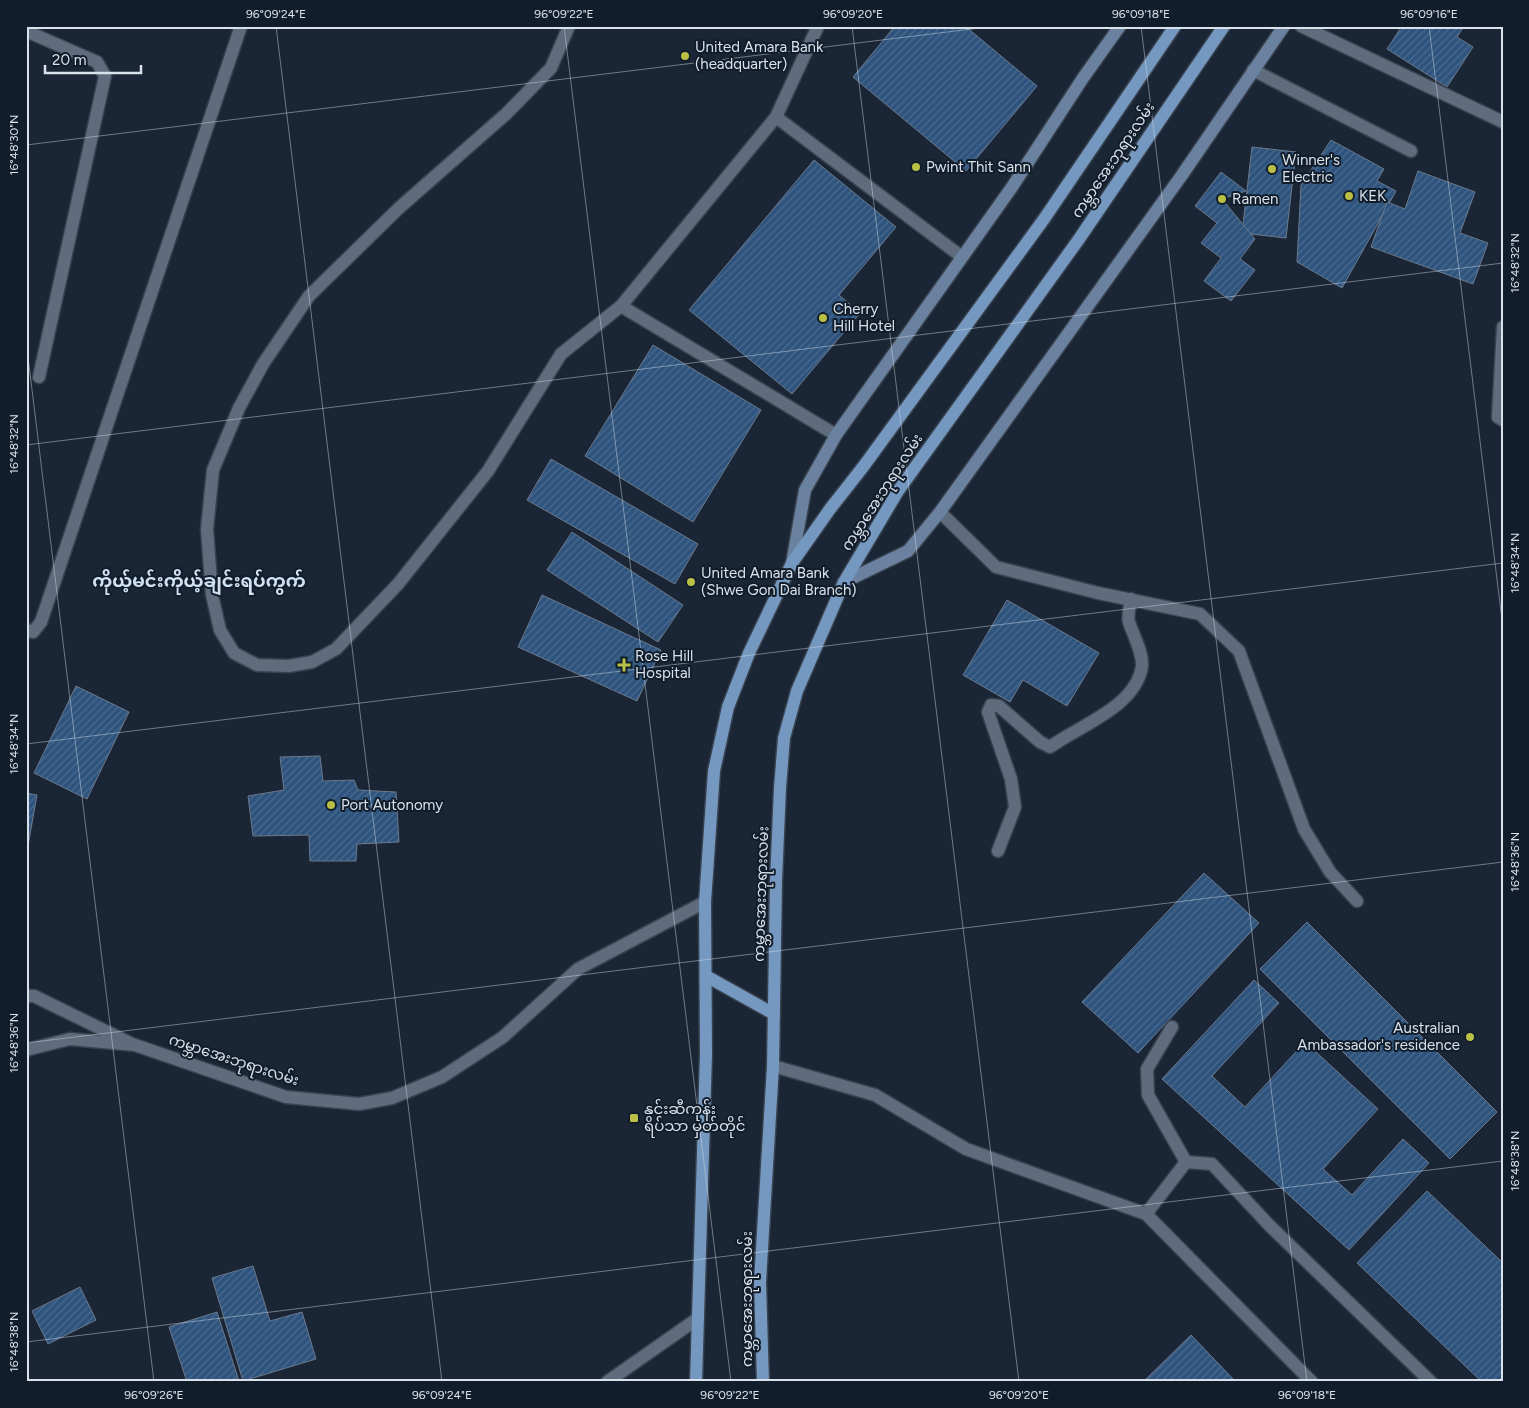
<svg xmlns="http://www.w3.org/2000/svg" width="1529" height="1408" viewBox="0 0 1529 1408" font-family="Figtree,'Noto Sans Myanmar',sans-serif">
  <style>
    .building { fill: url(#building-hatch); stroke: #6b798b }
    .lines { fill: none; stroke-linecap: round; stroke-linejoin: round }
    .service-casing { stroke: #38414e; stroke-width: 15 }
    .minor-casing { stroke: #38414e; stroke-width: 15 }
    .secondary-casing { stroke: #38414e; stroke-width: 15 }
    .primary-casing { stroke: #38414e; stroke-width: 15 }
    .service { stroke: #5e6c7d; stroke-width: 12 }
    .minor { stroke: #5e6c7d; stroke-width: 12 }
    .secondary { stroke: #6a829f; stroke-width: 12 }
    .primary { stroke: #7598c0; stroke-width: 12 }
    .ticks { fill: none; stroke: #d9e1eb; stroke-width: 1; stroke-opacity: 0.45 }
    .poi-dot { fill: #bac045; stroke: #111d2b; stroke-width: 2 }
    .labels { text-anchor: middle; stroke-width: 4; stroke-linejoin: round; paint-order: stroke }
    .poi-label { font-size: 15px; fill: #d9e1eb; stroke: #111d2b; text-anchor: start }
    .street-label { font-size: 15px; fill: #d9e1eb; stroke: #111d2b }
    .quarter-label { font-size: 18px; font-weight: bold; fill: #d0e1f4; stroke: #111d2b }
    .neatline { fill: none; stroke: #d9e1eb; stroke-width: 2 }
    .ticks-label { font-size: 12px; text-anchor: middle; fill: #d9e1eb }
  </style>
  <defs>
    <pattern id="building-hatch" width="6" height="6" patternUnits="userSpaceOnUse" patternTransform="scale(1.25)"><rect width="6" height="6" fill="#2e537d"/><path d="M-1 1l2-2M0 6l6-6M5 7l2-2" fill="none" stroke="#4c6b90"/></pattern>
  </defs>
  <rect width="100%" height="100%" fill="#1a2635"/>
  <g class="building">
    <polygon points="895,26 965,26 1037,86 966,171 853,77"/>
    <polygon points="1402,26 1464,26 1457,37 1473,47 1447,87 1387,49"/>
    <polygon points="1331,140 1384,169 1377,181 1396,191 1342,288 1297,262 1301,185"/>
    <polygon points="1252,147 1296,152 1286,238 1242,233"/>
    <polygon points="814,160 896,227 839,295 860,313 792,394 689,310"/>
    <polygon points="1418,171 1475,192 1460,233 1488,243 1473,284 1371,247 1387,202 1405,209"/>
    <polygon points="1221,172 1246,191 1222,199 1255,239 1240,259 1255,270 1231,301 1204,281 1221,258 1201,243 1217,223 1195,206"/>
    <polygon points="653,345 761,410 693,522 585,456"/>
    <polygon points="551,459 698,544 675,584 527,500"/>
    <polygon points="572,532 683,605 658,642 547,570"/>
    <polygon points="542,595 661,650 637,701 518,647"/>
    <polygon points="1007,600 1099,653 1067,706 1023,680 1010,702 963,675"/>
    <polygon points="76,686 129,712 87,799 34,773"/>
    <polygon points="320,756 323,781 354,780 358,790 396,792 399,842 357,844 356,861 310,861 309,835 253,836 248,796 284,790 280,757"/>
    <polygon points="26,793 37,795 26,857"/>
    <polygon points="1204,873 1259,923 1138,1053 1082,1002"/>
    <polygon points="1307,922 1497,1112 1450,1159 1260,969"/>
    <polygon points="1254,980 1279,1003 1212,1076 1245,1107 1305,1042 1378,1109 1323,1169 1352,1195 1403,1139 1429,1163 1349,1250 1162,1079"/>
    <polygon points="1427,1191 1503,1263 1503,1382 1482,1382 1357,1263"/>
    <polygon points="253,1266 270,1321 302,1312 316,1359 243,1381 212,1278"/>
    <polygon points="80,1287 96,1320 48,1344 32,1311"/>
    <polygon points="217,1312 239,1381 187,1382 169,1327"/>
    <polygon points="1191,1335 1236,1382 1149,1382 1146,1379"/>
  </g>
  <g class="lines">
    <g class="service-casing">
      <g id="service">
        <path d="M 998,851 L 1015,807 L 1011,779 L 988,712 L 991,705 L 999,706 L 1040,742 L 1050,747 C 1080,725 1136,707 1142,666 C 1143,652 1133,635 1129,622 C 1127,616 1130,606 1131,599"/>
        <polyline points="26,996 34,996 132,1044"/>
        <polyline points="1172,1027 1147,1069 1148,1095 1186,1162"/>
        <polyline points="773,1066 875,1095 966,1149 1146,1214 1312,1382"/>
        <polyline points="1146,1214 1186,1162 1212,1164 1269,1225 1431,1382"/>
      </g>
    </g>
    <g class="minor-casing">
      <g id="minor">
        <polyline points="569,26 551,68 506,114 399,208 309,296 263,364 239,408 213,470 207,529 212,595 220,630 234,653 257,665 289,666 312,662 336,649 398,584 488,471 561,354 621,306 776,117 818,26"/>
        <polyline points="1301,26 1503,122"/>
        <polyline points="26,31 97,62 105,76 39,377"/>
        <polyline points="1253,70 1411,151"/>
        <polyline points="776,117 962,257"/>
        <polyline points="621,306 836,435"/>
        <polyline points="1503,327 1498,417 1503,420"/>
        <polyline points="940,512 996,567 1098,593 1200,614 1239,651 1304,829 1330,872 1357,901"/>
        <polyline points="26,630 33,632 41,622 241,26"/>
        <polyline points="26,1050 70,1039 135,1045 286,1097 359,1104 392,1098 442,1077 503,1037 578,969 705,902"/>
        <polyline points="607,1382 697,1319"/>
      </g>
    </g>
    <g class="secondary-casing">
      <g id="secondary">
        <polyline points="792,563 805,490 836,435 1012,187 1083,78 1120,26"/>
        <polyline points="844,582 908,551 940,512 1182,175 1284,26"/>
      </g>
    </g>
    <g class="primary-casing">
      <g id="primary">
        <polyline points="706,976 774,1014"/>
        <polyline points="696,1382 706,1054 705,902 714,771 728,707 749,653 792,563 830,509 863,467 1044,219 1175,26"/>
        <polyline points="763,1382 760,1282 773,1066 776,881 780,788 784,738 797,691 844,582 898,491 1079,239 1224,26"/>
      </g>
    </g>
    <use href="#service" class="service"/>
    <use href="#minor" class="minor"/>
    <use href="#secondary" class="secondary"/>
    <use href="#primary" class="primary"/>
  </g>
  <path class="ticks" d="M 276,26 L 442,1382M 564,26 L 731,1382M 852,26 L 1019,1382M 1141,26 L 1307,1382M 1429,26 L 1503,628M 26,145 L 996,26M 26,341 L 154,1382M 26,445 L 1503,263M 26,744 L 1503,563M 26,1043 L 1503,862M 26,1342 L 1503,1161"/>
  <g class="poi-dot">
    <circle cx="685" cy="56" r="5"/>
    <circle cx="916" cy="167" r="5"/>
    <circle cx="1272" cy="169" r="5"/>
    <circle cx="1349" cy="196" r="5"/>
    <circle cx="1222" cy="199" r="5"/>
    <circle cx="823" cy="318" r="5"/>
    <circle cx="691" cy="582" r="5"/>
    <path d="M621.5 657.5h5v5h5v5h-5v5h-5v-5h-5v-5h5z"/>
    <circle cx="331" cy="805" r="5"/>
    <circle cx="1470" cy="1037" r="5"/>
    <rect x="629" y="1113" width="10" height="10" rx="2.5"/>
  </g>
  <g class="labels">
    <g class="poi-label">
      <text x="695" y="52">United Amara Bank<tspan x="695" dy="17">(headquarter)</tspan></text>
      <text x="1282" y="165">Winner's<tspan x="1282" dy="17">Electric</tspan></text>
      <text x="926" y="172">Pwint Thit Sann</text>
      <text x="1359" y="201">KEK</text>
      <text x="1232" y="204">Ramen</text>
      <text x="833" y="314">Cherry<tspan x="833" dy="17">Hill Hotel</tspan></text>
      <text x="701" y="578">United Amara Bank<tspan x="701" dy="17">(Shwe Gon Dai Branch)</tspan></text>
      <text x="635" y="661">Rose Hill<tspan x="635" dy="17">Hospital</tspan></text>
      <text x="341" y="810">Port Autonomy</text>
      <text x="1460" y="1033" text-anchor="end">Australian<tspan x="1460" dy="17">Ambassador's residence</tspan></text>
      <text x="644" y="1114">နှင်းဆီကုန်း<tspan x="644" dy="17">ရိပ်သာ မှတ်တိုင်</tspan></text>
    </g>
    <g class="street-label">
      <text transform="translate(1113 160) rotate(-56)" y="5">ကမ္ဘာအေးဘုရားလမ်း</text>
      <text transform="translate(882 492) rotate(-57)" y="5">ကမ္ဘာအေးဘုရားလမ်း</text>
      <text transform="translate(761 894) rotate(-88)" y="5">ကမ္ဘာအေးဘုရားလမ်း</text>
      <text transform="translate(234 1060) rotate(18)" y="5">ကမ္ဘာအေးဘုရားလမ်း</text>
      <text transform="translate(747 1299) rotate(-90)" y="5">ကမ္ဘာအေးဘုရားလမ်း</text>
    </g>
    <g class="quarter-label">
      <text x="199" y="587">ကိုယ့်မင်းကိုယ့်ချင်းရပ်ကွက်</text>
    </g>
  </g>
  <rect width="1529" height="1408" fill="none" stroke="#111d2b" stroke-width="55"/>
  <path d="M45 65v8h96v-8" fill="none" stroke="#d9e1eb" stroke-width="2.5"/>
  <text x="52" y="65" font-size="15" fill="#d9e1eb" stroke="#111d2b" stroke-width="4" paint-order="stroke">20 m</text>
  <rect x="28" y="28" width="1474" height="1352" class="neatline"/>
  <g class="ticks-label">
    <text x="276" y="18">96°09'24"E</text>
    <text x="564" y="18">96°09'22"E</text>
    <text x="853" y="18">96°09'20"E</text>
    <text x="1141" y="18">96°09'18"E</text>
    <text x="1429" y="18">96°09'16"E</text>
    <text transform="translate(14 145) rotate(-90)" y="4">16°48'30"N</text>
    <text transform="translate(1515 263) rotate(-90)" y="4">16°48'32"N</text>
    <text transform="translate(14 444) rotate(-90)" y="4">16°48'32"N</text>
    <text transform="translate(1515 563) rotate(-90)" y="4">16°48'34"N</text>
    <text transform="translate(14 744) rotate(-90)" y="4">16°48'34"N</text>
    <text transform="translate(1515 862) rotate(-90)" y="4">16°48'36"N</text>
    <text transform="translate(14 1043) rotate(-90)" y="4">16°48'36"N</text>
    <text transform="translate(1515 1161) rotate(-90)" y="4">16°48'38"N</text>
    <text transform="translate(14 1342) rotate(-90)" y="4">16°48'38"N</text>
    <text x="154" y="1399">96°09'26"E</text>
    <text x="442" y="1399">96°09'24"E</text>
    <text x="730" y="1399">96°09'22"E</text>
    <text x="1019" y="1399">96°09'20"E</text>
    <text x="1307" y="1399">96°09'18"E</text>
  </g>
</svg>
